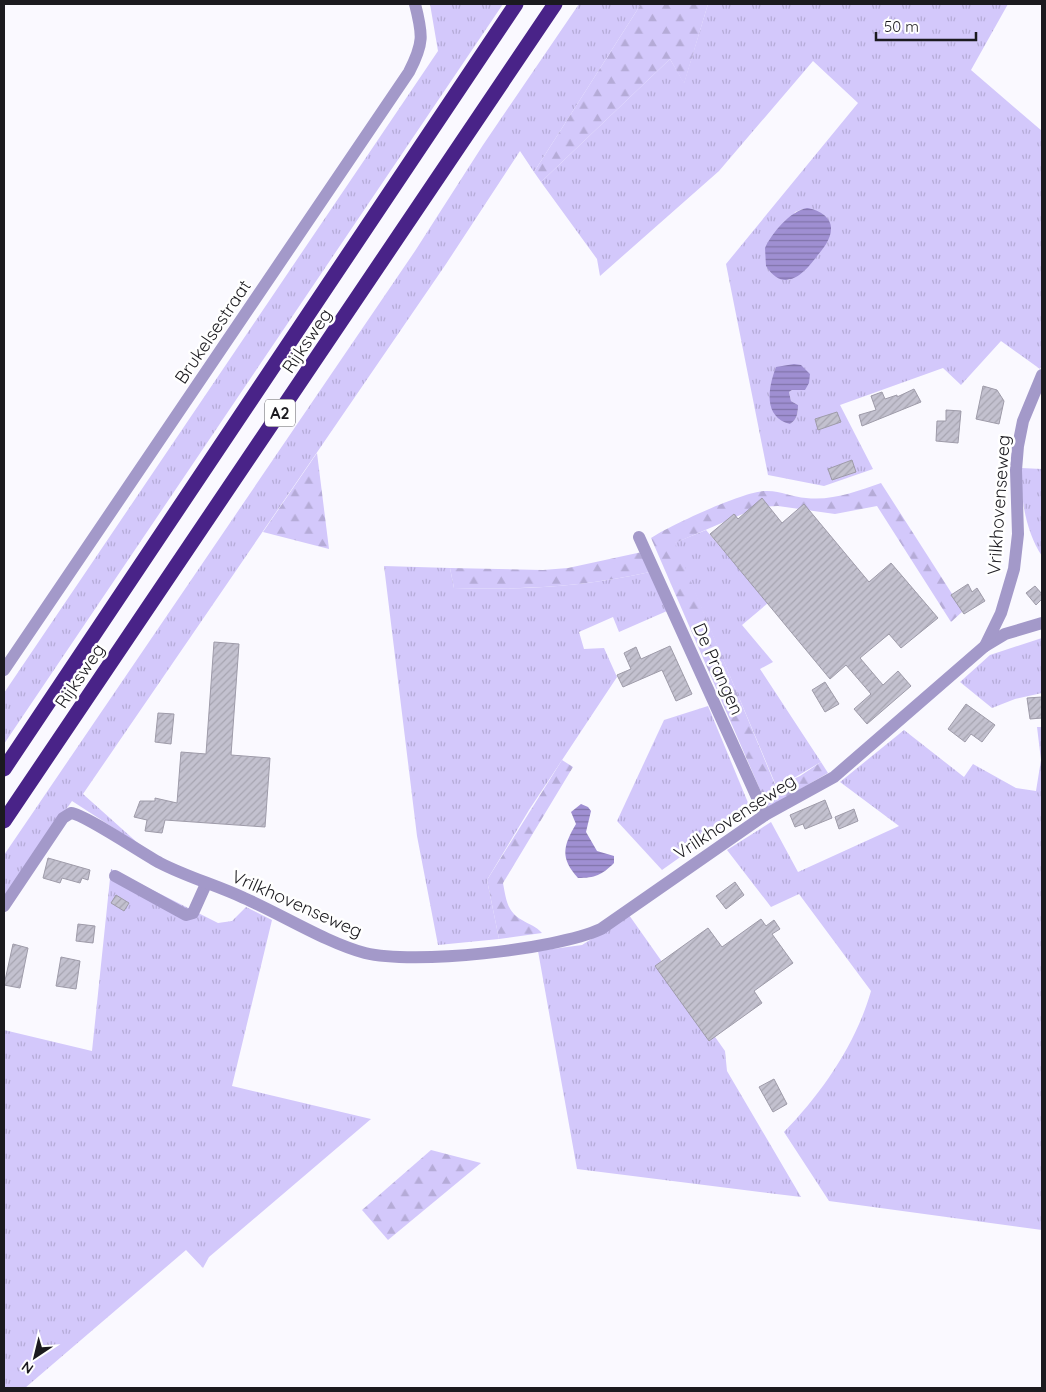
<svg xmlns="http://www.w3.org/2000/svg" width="1046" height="1392" viewBox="0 0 1046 1392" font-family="Quicksand,sans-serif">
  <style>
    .grass { fill: url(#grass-tufts); fill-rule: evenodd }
    .forest { fill: url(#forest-firs) }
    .water { fill: url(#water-rules) }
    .building { fill: url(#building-hatch); stroke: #9e9ba9 }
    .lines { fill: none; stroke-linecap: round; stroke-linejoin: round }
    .minor { stroke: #a399c9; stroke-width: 12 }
    .highway { stroke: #492388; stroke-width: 15 }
    .labels { text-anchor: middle; stroke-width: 5; stroke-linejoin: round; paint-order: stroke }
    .shield { fill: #fff; stroke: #5f5f62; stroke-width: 1 }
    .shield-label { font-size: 16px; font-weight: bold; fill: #1b1a1f }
    .street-label { font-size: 18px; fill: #1b1a1f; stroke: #fff }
  </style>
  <defs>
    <pattern id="grass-tufts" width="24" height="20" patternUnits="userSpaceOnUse" patternTransform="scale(1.25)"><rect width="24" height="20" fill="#d3c8fb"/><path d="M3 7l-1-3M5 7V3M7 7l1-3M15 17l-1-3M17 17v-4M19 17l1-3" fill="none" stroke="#b5abd7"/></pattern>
    <pattern id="forest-firs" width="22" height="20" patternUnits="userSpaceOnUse" patternTransform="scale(1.25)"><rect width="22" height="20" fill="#d3c8fb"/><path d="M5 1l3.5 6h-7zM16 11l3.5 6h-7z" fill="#b5abd7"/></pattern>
    <pattern id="water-rules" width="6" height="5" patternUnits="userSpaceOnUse" patternTransform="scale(1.25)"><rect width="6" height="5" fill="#9f8fd2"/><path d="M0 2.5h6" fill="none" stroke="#8174aa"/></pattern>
    <pattern id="building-hatch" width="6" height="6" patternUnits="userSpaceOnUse" patternTransform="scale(1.25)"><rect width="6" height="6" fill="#c3c1cf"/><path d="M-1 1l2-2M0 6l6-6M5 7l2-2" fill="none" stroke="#a7a5b1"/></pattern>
  </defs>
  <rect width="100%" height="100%" fill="#faf9ff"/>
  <g class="grass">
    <polygon points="430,4 503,4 4,744 4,693 438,51"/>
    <polygon points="579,4 641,4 534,172 520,151 446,264 83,794 140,845 72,801 4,898 4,855 415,251 483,145"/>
    <path d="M 708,4 L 1008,4 L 971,70 L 1042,131 L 1042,365 L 1040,369 L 1001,341 L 961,385 L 943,368 L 840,405 L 873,469 L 824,486 L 768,475 L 726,264 L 858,103 L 813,61 L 719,171 L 600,276 L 597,259 L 541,182 L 670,59 L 684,83 ZM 803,209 C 816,211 829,214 831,229 L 818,254 L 789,280 L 780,278 L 769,270 L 795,212 ZM 776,367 L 804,390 L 792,390 L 789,392 L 791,401 L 798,405 C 798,413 797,420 790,424 Z"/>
    <path d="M 1021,468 L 1042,469 L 1042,556 C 1026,533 1020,496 1021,468 Z"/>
    <polygon points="706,530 768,603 742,625 773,662 760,669 821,762 777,788 674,543"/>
    <path d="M 384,566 L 450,568 L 454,588 C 523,590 583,587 650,572 L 667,611 L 619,632 L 613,617 L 579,632 L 584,649 L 604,648 L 617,677 L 529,810 L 487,880 L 499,939 L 438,945 L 417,836 Z"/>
    <polygon points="1042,638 1042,693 1015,699 992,708 960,682 990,655"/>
    <polygon points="708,706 749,805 748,809 662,870 617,821 664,720"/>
    <path d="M 1037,727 L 1042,727 L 1042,1230 L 829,1201 L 784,1132 C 822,1093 856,1044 871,991 L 799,894 L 771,907 L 727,850 L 771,822 L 798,872 L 899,826 L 840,782 L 904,730 L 964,777 L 973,764 L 1016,788 L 1036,791 L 1041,760 Z"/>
    <polygon points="111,869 218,923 232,921 246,907 272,920 232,1086 371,1119 209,1257 203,1268 186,1250 25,1388 4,1388 4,1030 92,1051"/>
    <polygon points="629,915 725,1051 727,1071 801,1197 577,1169 538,951 582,945"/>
  </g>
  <g class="forest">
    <polygon points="641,4 708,4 684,84 670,59 541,182 534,172"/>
    <polygon points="317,453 329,549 263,532"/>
    <path d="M 881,483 L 963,611 L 951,622 L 877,506 L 835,514 L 778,506 L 759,507 L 675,543 L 776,787 L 800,776 L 821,762 L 828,773 L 768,808 L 651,538 C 671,525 742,492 765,491 C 779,490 792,497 806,498 C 833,501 857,491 881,483 Z"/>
    <path d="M 642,552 L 650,572 C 583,587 522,590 454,588 L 450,568 L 543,570 L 568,568 Z"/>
    <path d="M 562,760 L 573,767 L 503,883 C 506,899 507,912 522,920 C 530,925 536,926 542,933 L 499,939 L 487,880 Z"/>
    <polygon points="431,1150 481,1163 388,1240 362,1210"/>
  </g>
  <g class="water">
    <path d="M 807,208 C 817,209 832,217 831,229 C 831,239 823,249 817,256 C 804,274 784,294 766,266 L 765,248 C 772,233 790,211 807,208 Z"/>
    <path d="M 794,364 L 801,365 L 810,374 L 809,383 L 805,390 L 792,390 L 789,392 L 791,401 L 798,405 C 798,413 797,420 790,424 C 763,417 768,388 776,367 Z"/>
    <path d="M 581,804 L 588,807 L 591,811 L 586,832 L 597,851 L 614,856 L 614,863 C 602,875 595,878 578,878 C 560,858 563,846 576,824 L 571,812 Z"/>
  </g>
  <g class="building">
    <polygon points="983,386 997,390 1004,401 999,424 976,419"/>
    <polygon points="914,389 921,402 862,426 859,415 876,410 871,396 882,392 885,399 897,395 897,397"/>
    <polygon points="946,410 961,411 958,443 936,441 937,421 946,421"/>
    <polygon points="837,412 841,422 818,430 815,419"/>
    <polygon points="852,460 856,472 832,480 828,469"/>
    <polygon points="762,498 782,523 804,504 869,582 891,563 938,618 901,648 889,634 860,658 883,685 898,671 911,686 867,724 854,709 871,694 846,665 830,679 710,534 734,514 738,519"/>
    <polygon points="968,584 972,592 977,588 985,601 964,614 951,595"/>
    <polygon points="1035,586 1042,594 1042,599 1036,605 1026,593"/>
    <polygon points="214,642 239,644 231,755 270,758 265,827 165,820 162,833 145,831 147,820 134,817 140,801 155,801 155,798 177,803 181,752 206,754"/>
    <polygon points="670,646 692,694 676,701 662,670 623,687 617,675 631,669 624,653 636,647 641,659"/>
    <polygon points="825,682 839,704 825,712 812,690"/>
    <polygon points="1042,697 1042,718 1030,719 1027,698"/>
    <polygon points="966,704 995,725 982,742 971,734 965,742 948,729"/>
    <polygon points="158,713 174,714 171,744 155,742"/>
    <polygon points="825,800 832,818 805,829 803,824 795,827 790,815"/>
    <polygon points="854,809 858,821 839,829 835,817"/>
    <polygon points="48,858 90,870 88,880 82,878 80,883 62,878 60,883 43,878"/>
    <polygon points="735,882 744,895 726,909 716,896"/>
    <polygon points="116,895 129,903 124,911 111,903"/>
    <polygon points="761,919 766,926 774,920 780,929 772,934 793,963 754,991 762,1003 709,1041 655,966 708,928 722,947"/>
    <polygon points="78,924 95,926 93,943 76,941"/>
    <polygon points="13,944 28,948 20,988 4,985"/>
    <polygon points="61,957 80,961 76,989 56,986"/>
    <polygon points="774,1079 787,1104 773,1112 759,1087"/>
  </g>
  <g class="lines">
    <g class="minor">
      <polyline points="639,537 765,815"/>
      <polyline points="985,646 1005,634 1042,623"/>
      <path d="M 4,670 L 409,72 C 424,43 423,35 415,4"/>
      <polyline points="115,876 186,915 193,913 206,884"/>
      <path d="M 4,906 L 63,818 L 71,813 C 84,814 143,854 160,863 C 187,877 216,885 244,898 C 281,914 327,943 365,953 C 414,965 554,950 601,929 L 765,815 L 834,777 L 985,646 L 1001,613 L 1014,569 L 1018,534 L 1016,470 L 1018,446 L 1023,421 L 1042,375"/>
    </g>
    <g class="highway">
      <polyline points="4,769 516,4"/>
      <polyline points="4,821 555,4"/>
    </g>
  </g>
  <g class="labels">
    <rect class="shield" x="265" y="399.5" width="30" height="27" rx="4"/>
    <g class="shield-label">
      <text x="280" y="419">A2</text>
    </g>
    <g class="street-label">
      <text transform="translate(213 332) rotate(-56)" y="6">Brukelsestraat</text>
      <text transform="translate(307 341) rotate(-56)" y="6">Rijksweg</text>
      <text transform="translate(999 505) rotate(-86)" y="6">Vrilkhovenseweg</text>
      <text transform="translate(718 669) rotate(66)" y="6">De Prangen</text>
      <text transform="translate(80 676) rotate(-56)" y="6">Rijksweg</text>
      <text transform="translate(735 817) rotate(-33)" y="6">Vrilkhovenseweg</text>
      <text transform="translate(297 904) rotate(24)" y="6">Vrilkhovenseweg</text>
    </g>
  </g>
  <rect width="1046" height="1392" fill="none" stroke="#1b1a1f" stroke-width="10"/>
  <g transform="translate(35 1357) rotate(215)" stroke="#ffffff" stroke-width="4" paint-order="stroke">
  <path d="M0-4L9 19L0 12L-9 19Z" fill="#1b1a1f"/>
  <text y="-8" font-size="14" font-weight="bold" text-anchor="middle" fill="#1b1a1f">N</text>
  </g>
  <path d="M876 32v8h100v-8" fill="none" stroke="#1b1a1f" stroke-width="2.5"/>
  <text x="884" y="32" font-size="15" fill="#1b1a1f" stroke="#ffffff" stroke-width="4" paint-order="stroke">50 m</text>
</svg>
